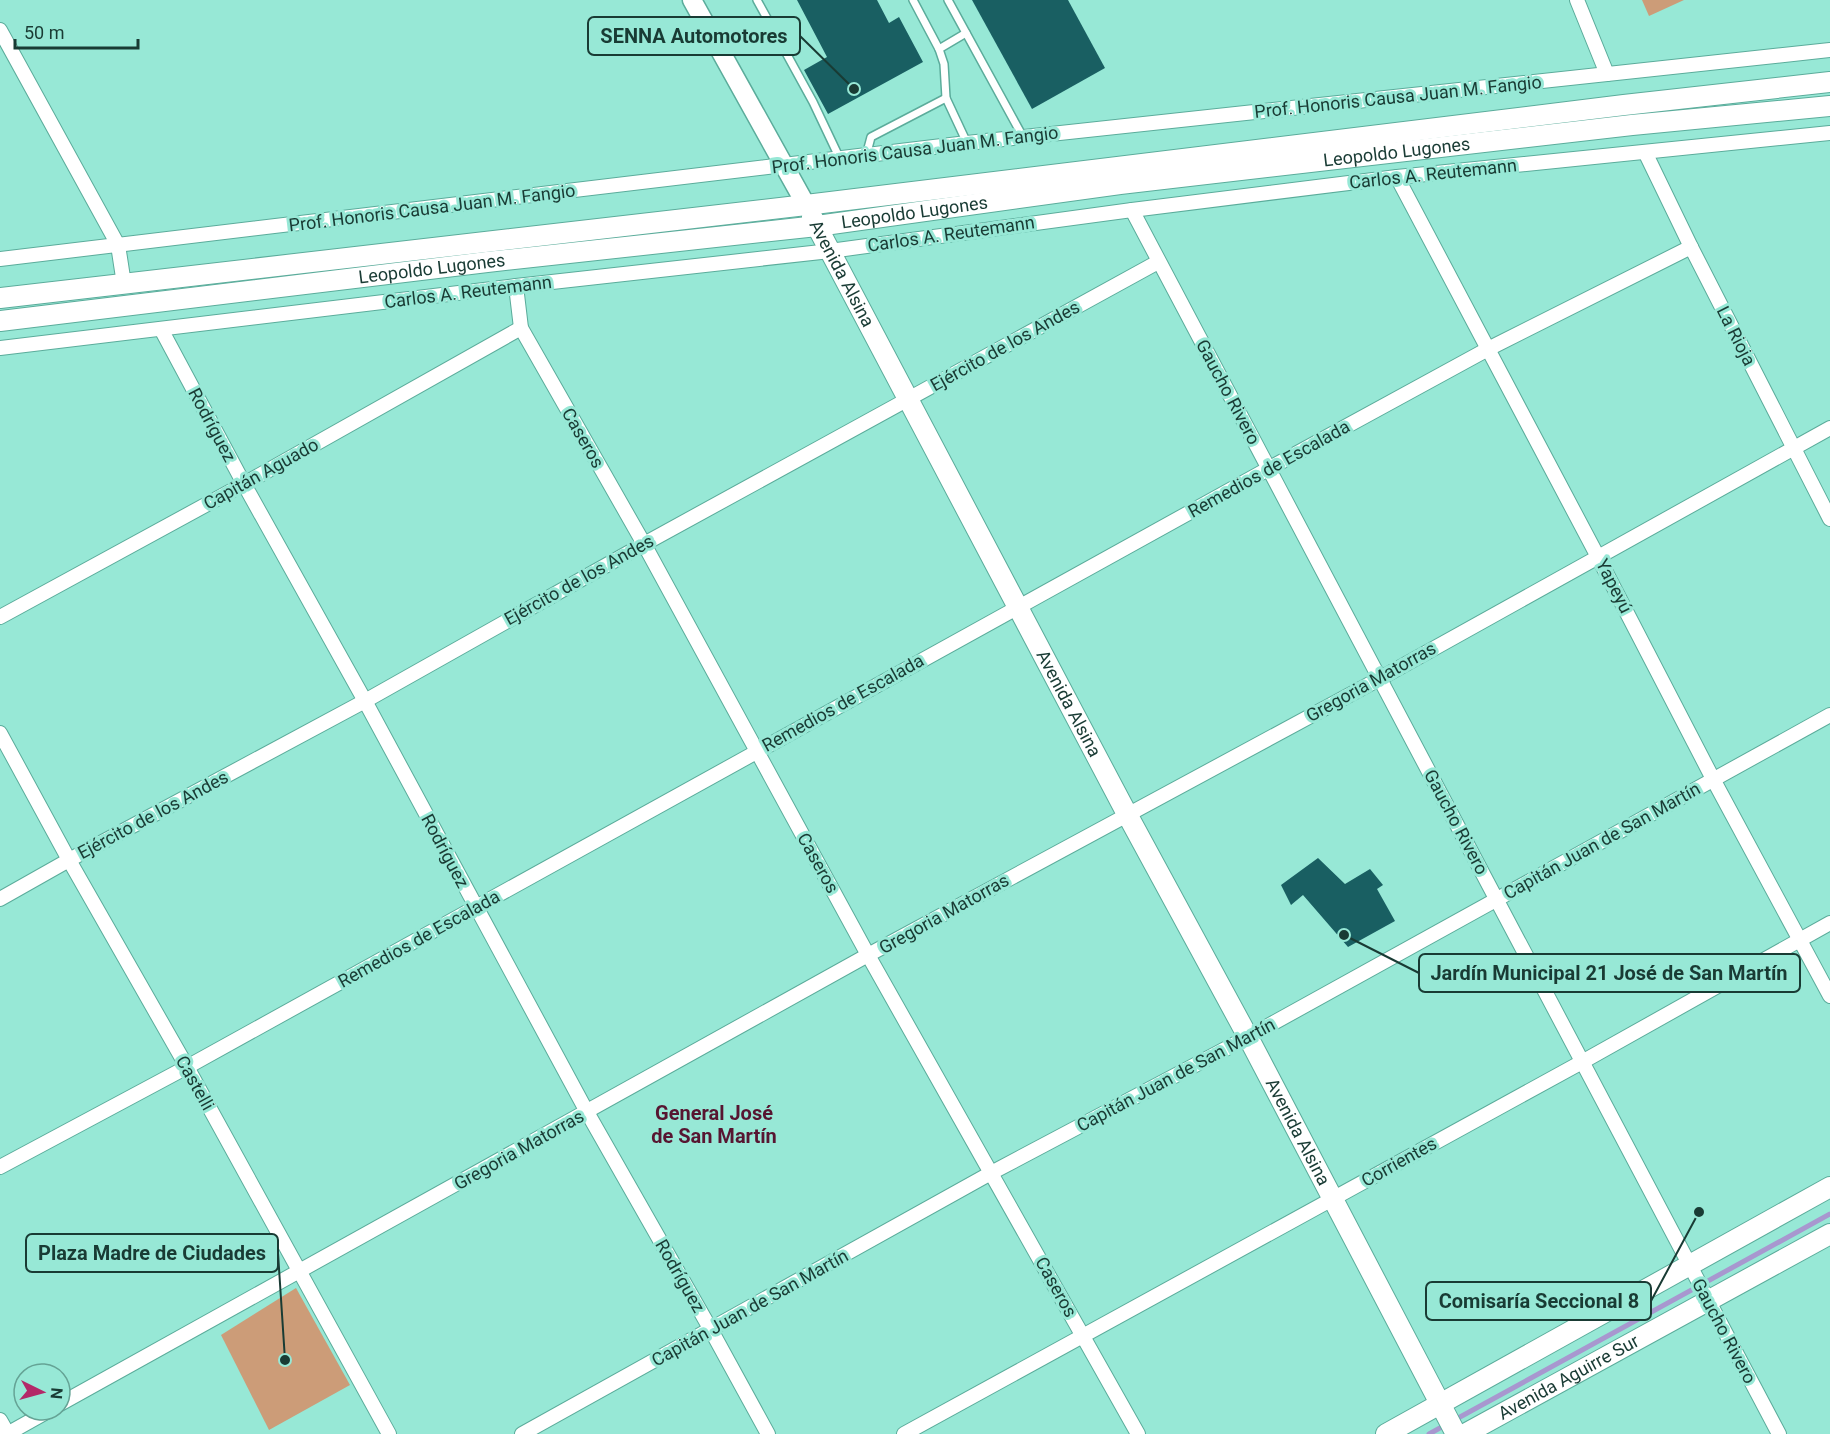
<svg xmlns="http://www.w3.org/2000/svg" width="1830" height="1434" viewBox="0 0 1830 1434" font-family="Roboto,sans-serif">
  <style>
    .green { fill: #cc9c78 }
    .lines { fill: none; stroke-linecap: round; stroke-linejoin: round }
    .stream { stroke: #a897cf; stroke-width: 5 }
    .building { fill: #195f62 }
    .service-casing { stroke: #5bac9b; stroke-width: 10 }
    .minor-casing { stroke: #5bac9b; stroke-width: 16 }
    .tertiary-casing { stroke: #5bac9b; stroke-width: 21 }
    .secondary-casing { stroke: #5bac9b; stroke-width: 22 }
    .service { stroke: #fff; stroke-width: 7 }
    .minor { stroke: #fff; stroke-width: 14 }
    .tertiary { stroke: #fff; stroke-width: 18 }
    .secondary { stroke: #fff; stroke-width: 20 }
    .labels { text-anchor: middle; stroke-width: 6; stroke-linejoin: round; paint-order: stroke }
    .street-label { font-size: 18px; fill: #193b34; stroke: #97e8d6 }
    .neighbourhood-label { font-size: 20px; font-weight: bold; fill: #571531; stroke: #97e8d6 }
    .leader { fill: none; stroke: #193b34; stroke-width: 2 }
    .callout-dot { fill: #193b34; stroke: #97e8d6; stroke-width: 2 }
    .callout { fill: #97e8d6; stroke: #193b34; stroke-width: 2 }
    .callout-label { font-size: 20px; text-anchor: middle; font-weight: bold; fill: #193b34 }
  </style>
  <rect width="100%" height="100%" fill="#97e8d6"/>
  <g class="green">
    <polygon points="1642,0 1684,0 1649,16"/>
    <polygon points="296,1288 350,1385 269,1430 221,1335"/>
  </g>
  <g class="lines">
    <polyline class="stream" points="1429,1434 1830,1214"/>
  </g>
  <g class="building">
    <polygon points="797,0 877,0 889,23 899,17 923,62 828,114 804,70 827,57"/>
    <polygon points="972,0 1068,0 1105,68 1032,109"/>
    <polygon points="1318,858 1345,884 1370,869 1383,885 1377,889 1395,921 1348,947 1303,895 1291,905 1281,885"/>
  </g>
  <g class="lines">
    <g class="service-casing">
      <g id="service">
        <polyline points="757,0 813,102 840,159"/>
        <polyline points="913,0 939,49 944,64 946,98 967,143"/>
        <polyline points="948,0 1023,137"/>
        <polyline points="939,49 966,33"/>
        <polyline points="866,156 871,137 946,98"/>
      </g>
    </g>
    <g class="minor-casing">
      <g id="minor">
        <polyline points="1577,0 1607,74"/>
        <polyline points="0,30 118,245 124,284"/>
        <polyline points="1645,152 1691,247 1830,519"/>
        <polyline points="1397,177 1598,557 1713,779 1830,996"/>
        <polyline points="1132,210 1779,1434"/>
        <polyline points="0,259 967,143 1830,50"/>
        <polyline points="516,286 521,328 644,544 868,955 1138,1434"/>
        <polyline points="161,329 244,484 365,701 587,1112 711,1330 768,1434"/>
        <polyline points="0,348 516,286 830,251 1132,210 1397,177 1830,133"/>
        <polyline points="0,617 244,484 521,328"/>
        <polyline points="0,733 69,860 187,1067 389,1434"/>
        <polyline points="0,899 69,860 365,701 644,544 1158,262"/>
        <polyline points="0,1167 187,1067 1268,469 1488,349 1691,247"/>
        <polyline points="60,1404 868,955 1379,679 1830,428"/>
        <polyline points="0,1420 8,1434"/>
        <polyline points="7,1434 50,1410"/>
        <polyline points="522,1434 991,1173 1248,1037 1830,715"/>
        <polyline points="904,1434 1582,1062 1830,923"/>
      </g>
    </g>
    <g class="tertiary-casing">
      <polyline id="tertiary" points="692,0 806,205"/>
    </g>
    <g class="secondary-casing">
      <g id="secondary">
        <path id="s1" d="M 812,217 L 1127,814 L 1248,1037 L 1456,1434"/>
        <polyline points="0,298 806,205 1624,105 1830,82"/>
        <path id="s2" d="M 0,321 L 487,262 L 817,226 L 1120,184 L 1632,125 L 1830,106"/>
        <polyline points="1386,1434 1830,1187"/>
        <path id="s3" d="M 1465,1434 L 1830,1234"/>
      </g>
    </g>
    <use href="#service" class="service"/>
    <use href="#minor" class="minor"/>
    <use href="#tertiary" class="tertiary"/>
    <use href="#secondary" class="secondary"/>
  </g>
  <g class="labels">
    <g class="street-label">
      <text transform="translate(1398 97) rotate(-6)" y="6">Prof. Honoris Causa Juan M. Fangio</text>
      <text transform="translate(915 150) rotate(-7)" y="6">Prof. Honoris Causa Juan M. Fangio</text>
      <text dy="6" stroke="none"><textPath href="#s2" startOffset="1407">Leopoldo Lugones</textPath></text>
      <text transform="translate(1433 174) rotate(-6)" y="6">Carlos A. Reutemann</text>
      <text transform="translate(432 208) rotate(-7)" y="6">Prof. Honoris Causa Juan M. Fangio</text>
      <text dy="6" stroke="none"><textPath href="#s2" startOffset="921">Leopoldo Lugones</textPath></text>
      <text transform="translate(951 234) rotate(-8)" y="6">Carlos A. Reutemann</text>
      <text dy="6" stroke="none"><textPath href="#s2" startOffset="435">Leopoldo Lugones</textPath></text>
      <text dy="6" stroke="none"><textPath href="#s1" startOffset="64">Avenida Alsina</textPath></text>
      <text transform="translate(468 292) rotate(-7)" y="6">Carlos A. Reutemann</text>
      <text transform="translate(1736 336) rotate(63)" y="6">La Rioja</text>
      <text transform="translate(1005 346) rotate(-29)" y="6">Ejército de los Andes</text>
      <text transform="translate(1228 392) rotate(62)" y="6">Gaucho Rivero</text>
      <text transform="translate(212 425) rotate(62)" y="6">Rodríguez</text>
      <text transform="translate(583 438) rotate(60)" y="6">Caseros</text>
      <text transform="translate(1269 469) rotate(-29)" y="6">Remedios de Escalada</text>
      <text transform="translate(261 474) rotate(-29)" y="6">Capitán Aguado</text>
      <text transform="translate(579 580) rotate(-29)" y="6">Ejército de los Andes</text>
      <text transform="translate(1614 586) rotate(63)" y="6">Yapeyú</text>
      <text transform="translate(1371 682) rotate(-29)" y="6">Gregoria Matorras</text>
      <text transform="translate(843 703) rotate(-29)" y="6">Remedios de Escalada</text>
      <text dy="6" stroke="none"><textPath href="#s1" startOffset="550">Avenida Alsina</textPath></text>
      <text transform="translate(153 815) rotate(-28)" y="6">Ejército de los Andes</text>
      <text transform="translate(1456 822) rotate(62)" y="6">Gaucho Rivero</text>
      <text transform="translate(1602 841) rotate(-29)" y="6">Capitán Juan de San Martín</text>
      <text transform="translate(445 851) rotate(62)" y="6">Rodríguez</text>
      <text transform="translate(818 863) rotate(61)" y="6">Caseros</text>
      <text transform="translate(944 914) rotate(-29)" y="6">Gregoria Matorras</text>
      <text transform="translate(419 939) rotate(-29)" y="6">Remedios de Escalada</text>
      <text transform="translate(1176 1075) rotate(-28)" y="6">Capitán Juan de San Martín</text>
      <text transform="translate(195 1083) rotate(61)" y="6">Castelli</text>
      <text dy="6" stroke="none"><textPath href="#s1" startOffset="1036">Avenida Alsina</textPath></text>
      <text transform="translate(519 1150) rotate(-29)" y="6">Gregoria Matorras</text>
      <text transform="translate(1399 1162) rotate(-29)" y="6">Corrientes</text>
      <text transform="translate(680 1276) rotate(60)" y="6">Rodríguez</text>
      <text transform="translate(1056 1287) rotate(61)" y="6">Caseros</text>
      <text transform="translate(750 1308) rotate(-29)" y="6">Capitán Juan de San Martín</text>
      <text transform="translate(1724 1331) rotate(62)" y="6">Gaucho Rivero</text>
      <text dy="6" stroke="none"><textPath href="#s3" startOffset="118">Avenida Aguirre Sur</textPath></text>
    </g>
    <g class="neighbourhood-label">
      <text x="714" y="1120">General José<tspan x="714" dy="23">de San Martín</tspan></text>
    </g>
  </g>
  <path class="leader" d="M854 89L800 36M1344 935L1419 973M285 1360L278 1253M1699 1212L1651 1301"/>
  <g class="callout-dot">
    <circle cx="854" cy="89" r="6"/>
    <circle cx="1344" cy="935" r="6"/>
    <circle cx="285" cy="1360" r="6"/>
    <circle cx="1699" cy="1212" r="6"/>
  </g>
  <g class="callout">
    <rect x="588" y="17" width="212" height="38" rx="6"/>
    <rect x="1419" y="954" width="381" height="38" rx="6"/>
    <rect x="26" y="1234" width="252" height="38" rx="6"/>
    <rect x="1426" y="1282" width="225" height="38" rx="6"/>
  </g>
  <g class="callout-label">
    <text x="694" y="43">SENNA Automotores</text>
    <text x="1609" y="980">Jardín Municipal 21 José de San Martín</text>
    <text x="152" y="1260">Plaza Madre de Ciudades</text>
    <text x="1539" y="1308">Comisaría Seccional 8</text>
  </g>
  <g transform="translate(42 1392) rotate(95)"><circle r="28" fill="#97e8d6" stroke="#65a395" stroke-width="1.5"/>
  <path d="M0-4.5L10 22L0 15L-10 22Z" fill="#b32968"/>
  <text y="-9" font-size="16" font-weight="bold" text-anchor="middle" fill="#193b34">N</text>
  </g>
  <path d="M15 39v9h123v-9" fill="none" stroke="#193b34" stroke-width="3"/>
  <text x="24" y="39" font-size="18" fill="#193b34" stroke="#97e8d6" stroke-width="4.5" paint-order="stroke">50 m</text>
</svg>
